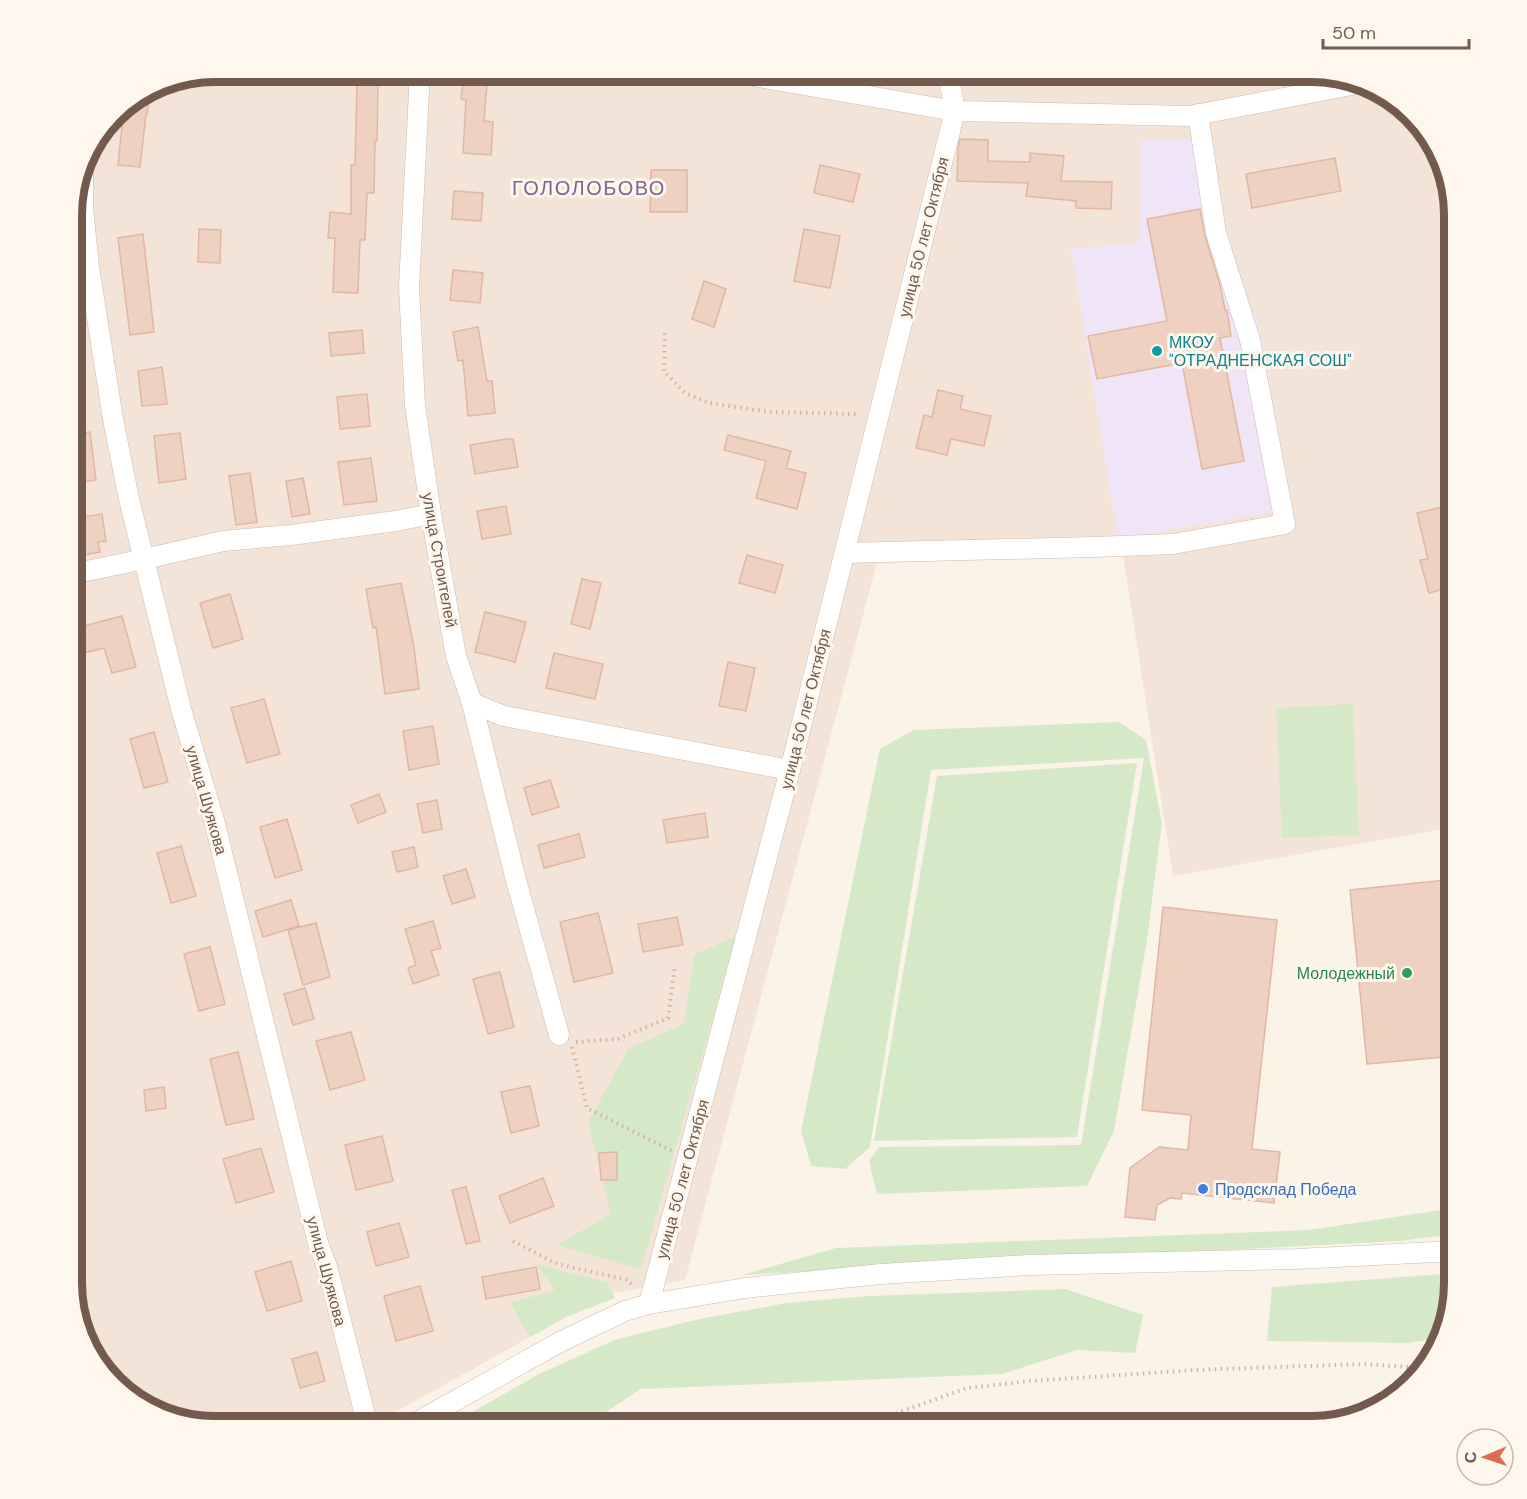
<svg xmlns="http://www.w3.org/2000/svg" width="1527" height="1499" viewBox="0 0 1527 1499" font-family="'DM Sans',sans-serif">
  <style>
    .residential { fill: #f3e4d7 }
    .education { fill: #f0e5f8 }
    .green { fill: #d6e9c7 }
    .building { fill: #efd1c1; stroke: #e1b7a2; stroke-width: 1.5 }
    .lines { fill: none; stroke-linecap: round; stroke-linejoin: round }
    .minor-casing { stroke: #cdbaae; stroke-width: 21 }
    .path { stroke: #d5b4a4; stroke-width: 4; stroke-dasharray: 1.5 4.5; stroke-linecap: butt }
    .minor { stroke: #fff; stroke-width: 20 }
    .culture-dot { fill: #0f9aa8; stroke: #fef7ee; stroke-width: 2 }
    .leisure-dot { fill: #2e9e5b; stroke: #fef7ee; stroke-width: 2 }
    .shop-dot { fill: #3f7fe0; stroke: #fef7ee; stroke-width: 2 }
    .labels { text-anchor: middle; stroke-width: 6; stroke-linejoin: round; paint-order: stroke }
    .street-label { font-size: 16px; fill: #74594d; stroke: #fef7ee }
    .culture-label { font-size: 16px; fill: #0d838f; stroke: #fef7ee; text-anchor: start }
    .leisure-label { font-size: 16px; fill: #27864d; stroke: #fef7ee; text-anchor: end }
    .shop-label { font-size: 16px; fill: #366cbe; stroke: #fef7ee; text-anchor: start }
    .quarter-label { font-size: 20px; letter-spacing: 1.5px; fill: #7f6590; stroke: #fef7ee }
    .rim { fill: none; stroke: #74594d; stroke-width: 8 }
  </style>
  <rect width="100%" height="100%" fill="#fbf3e8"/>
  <polygon class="residential" points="216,72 1320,72 1374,87 1419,121 1444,161 1455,216 1455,827 1173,876 1123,555 877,563 685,1280 607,1294 401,1409 365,1427 216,1427 161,1416 108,1378 83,1338 72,1283 72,206 87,153 121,108 161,83"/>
  <polygon class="education" points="1139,139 1204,141 1231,274 1258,321 1293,508 1118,539 1071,249 1139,243"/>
  <g class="green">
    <polygon points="1353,704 1359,835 1282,838 1276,708"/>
    <polygon points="1119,722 1146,740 1162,823 1147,940 1114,1131 1087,1186 877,1194 869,1161 879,1147 1081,1145 1144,758 931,770 870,1147 845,1169 811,1166 801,1131 880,749 913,730"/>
    <polygon points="1137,763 1077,1137 874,1141 937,776"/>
    <polygon points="736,936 641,1269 557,1245 611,1214 588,1122 629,1048 684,1024 694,955"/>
    <polygon points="1455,1208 1455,1234 1400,1241 742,1275 836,1248 1309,1230"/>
    <polygon points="536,1264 607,1282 615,1298 566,1317 530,1337 510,1303 555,1290"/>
    <polygon points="1455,1273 1455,1283 1444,1337 1409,1343 1267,1341 1272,1287"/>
    <polygon points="1065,1289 1143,1315 1135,1353 1077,1350 1002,1374 641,1389 583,1427 446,1427 541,1373 617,1339 704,1318 787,1303 869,1296"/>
  </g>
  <g class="building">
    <polygon points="464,72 488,72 484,121 493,122 491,155 463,153 466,100 461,99"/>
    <polygon points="357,85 378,85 377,141 375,141 374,193 367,193 365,240 360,240 358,293 333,292 335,238 328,238 330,212 351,214 351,165 355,165"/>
    <polygon points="150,90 147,114 146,114 140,167 118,165 124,106"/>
    <polygon points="960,139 988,140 988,161 1030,162 1030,153 1064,156 1061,181 1112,182 1111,209 1076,208 1076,201 1026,196 1028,183 957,181 958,149"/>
    <polygon points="1335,158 1341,191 1252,208 1246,174"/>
    <polygon points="820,165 860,174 853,202 814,193"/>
    <polygon points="651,170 687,170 687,212 650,212"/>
    <polygon points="454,191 483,193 481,221 452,219"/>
    <polygon points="1200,209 1205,236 1220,285 1225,310 1227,310 1231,336 1220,338 1244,461 1202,469 1182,363 1097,379 1088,336 1167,321 1147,219"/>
    <polygon points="199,229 221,230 220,263 198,262"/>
    <polygon points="804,229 840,236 830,288 794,281"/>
    <polygon points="143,234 154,332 130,335 118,238"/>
    <polygon points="453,270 483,273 480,303 450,300"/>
    <polygon points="704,281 726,289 714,327 692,319"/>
    <polygon points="478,327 487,381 492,381 495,413 468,416 463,360 458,361 453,332"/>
    <polygon points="362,330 364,353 331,356 329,333"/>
    <polygon points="162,367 167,404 142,406 138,371"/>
    <polygon points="938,390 963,396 960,409 991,416 984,446 951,439 947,455 916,448 924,415 932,417"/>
    <polygon points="367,394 370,426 340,429 337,397"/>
    <polygon points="90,432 96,480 72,483 72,434"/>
    <polygon points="180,433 186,479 159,483 154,436"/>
    <polygon points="728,435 791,451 786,468 806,473 797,509 756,498 766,461 724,450"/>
    <polygon points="506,439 513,439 518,467 475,474 470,445"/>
    <polygon points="371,458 377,501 344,505 338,462"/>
    <polygon points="250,473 257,522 236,525 229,476"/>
    <polygon points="303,478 310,514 292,517 286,481"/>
    <polygon points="506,506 511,534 482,539 477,511"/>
    <polygon points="1442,507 1448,535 1446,536 1455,573 1455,586 1429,593 1420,560 1428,559 1417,513"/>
    <polygon points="102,514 106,541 98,542 100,552 74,557 72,545 72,530 78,529 76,518"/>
    <polygon points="747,555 783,565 775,593 739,583"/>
    <polygon points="582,579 601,583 590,629 571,624"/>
    <polygon points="401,583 414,647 419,689 385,694 376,627 373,628 366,589"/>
    <polygon points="230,594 243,639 213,648 200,603"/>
    <polygon points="485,612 526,622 515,662 475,652"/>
    <polygon points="122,616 136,667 112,673 104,648 72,656 72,629"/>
    <polygon points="554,653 603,664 595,699 546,688"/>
    <polygon points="728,662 755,668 746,711 719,706"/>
    <polygon points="264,699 280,754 247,763 231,708"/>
    <polygon points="433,726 439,764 409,770 403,731"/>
    <polygon points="154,732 168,782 144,788 130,739"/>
    <polygon points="550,780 559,807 532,815 524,788"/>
    <polygon points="379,794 386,812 358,823 351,805"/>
    <polygon points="437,800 442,829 423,833 417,804"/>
    <polygon points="705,813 708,837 667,843 663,820"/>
    <polygon points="287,819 302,870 275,878 260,827"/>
    <polygon points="579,834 585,857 544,868 538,845"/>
    <polygon points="181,846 196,896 171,903 157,853"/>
    <polygon points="414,847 418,867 397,872 392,852"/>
    <polygon points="466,869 475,897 452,904 443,876"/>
    <polygon points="1455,879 1455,1056 1367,1064 1350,890"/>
    <polygon points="291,900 299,926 263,937 255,911"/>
    <polygon points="1163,907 1277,920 1252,1149 1280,1152 1274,1203 1182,1193 1181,1199 1170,1198 1157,1205 1155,1220 1125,1217 1130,1168 1159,1147 1188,1150 1191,1115 1142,1110"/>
    <polygon points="598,913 613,973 574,982 560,922"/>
    <polygon points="677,917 683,945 643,952 638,924"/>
    <polygon points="433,921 441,948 431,951 439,975 413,984 408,968 416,965 405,929"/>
    <polygon points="316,923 330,977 303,985 288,930"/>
    <polygon points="210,947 225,1004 199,1011 184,954"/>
    <polygon points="500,972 514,1027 488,1034 473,979"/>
    <polygon points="305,988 314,1019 293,1025 284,994"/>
    <polygon points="351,1032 365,1080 330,1090 316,1041"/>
    <polygon points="238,1052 254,1119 226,1125 210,1059"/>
    <polygon points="530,1086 539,1126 511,1133 501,1092"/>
    <polygon points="164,1087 166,1108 146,1111 144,1090"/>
    <polygon points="382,1136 393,1181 356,1190 345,1145"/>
    <polygon points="261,1148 274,1192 236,1203 223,1159"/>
    <polygon points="617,1152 617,1180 601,1180 599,1153"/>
    <polygon points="543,1178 554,1206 510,1223 499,1196"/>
    <polygon points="466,1187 480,1241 466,1244 452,1190"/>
    <polygon points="399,1223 409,1257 376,1266 367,1232"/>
    <polygon points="291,1261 302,1301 267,1311 255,1272"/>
    <polygon points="536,1267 540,1289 486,1299 482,1277"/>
    <polygon points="420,1286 433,1331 396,1341 384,1296"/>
    <polygon points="317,1352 325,1381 300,1388 292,1359"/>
  </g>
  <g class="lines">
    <g class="minor-casing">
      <g id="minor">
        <polyline points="420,72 409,287 415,405 431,514 456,656 472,703 516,880 559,1035"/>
        <polyline points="744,72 747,75 955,111 1190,116 1362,83"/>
        <polyline points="83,167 83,208 89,267 113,419 129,499 181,709 214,820 318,1243 328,1270 368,1427"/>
        <polyline points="845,553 1094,547 1173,544 1285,524 1250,340 1216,233 1198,114"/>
        <polyline points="72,574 145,559 223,541 291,535 396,521 431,514"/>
        <polyline points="472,703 504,716 790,770"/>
        <polyline points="649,1304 790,770 955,111 948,72"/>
        <polyline points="408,1427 560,1342 625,1311 649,1304 745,1288 881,1274 1028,1265 1296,1259 1455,1251"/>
      </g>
    </g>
    <g class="path">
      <polyline points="665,333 664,371 685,393 710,403 769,412 860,414"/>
      <polyline points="576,1042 618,1039 668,1018 675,965"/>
      <polyline points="572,1047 587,1108 672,1151"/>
      <polyline points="513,1241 557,1264 628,1280 634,1287"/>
      <polyline points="753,1427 768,1424 851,1422 894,1414 967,1388 1030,1381 1195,1370 1364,1364 1423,1368"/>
    </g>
    <use href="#minor" class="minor"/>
  </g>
  <circle class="culture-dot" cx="1157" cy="351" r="6"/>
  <circle class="leisure-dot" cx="1407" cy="973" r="6"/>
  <circle class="shop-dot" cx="1203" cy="1189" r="6"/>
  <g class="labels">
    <g class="street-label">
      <text transform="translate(923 237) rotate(-76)" y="6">улица 50 лет Октября</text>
      <text transform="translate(440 560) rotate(80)" y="6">улица Строителей</text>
      <text transform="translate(805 709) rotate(-76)" y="6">улица 50 лет Октября</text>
      <text transform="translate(207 800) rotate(74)" y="6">улица Шуякова</text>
      <text transform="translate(682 1179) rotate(-75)" y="6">улица 50 лет Октября</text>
      <text transform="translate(327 1271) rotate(75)" y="6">улица Шуякова</text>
    </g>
    <g class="culture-label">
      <text x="1169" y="348">МКОУ<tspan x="1169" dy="18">"ОТРАДНЕНСКАЯ СОШ"</tspan></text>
    </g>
    <g class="leisure-label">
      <text x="1395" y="979">Молодежный</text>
    </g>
    <g class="shop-label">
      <text x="1215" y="1195">Продсклад Победа</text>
    </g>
    <g class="quarter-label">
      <text x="589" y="195">ГОЛОЛОБОВО</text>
    </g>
  </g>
  <path d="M0 0H1527V1499H0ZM215 82H1311A133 133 0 0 1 1444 215V1283A133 133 0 0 1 1311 1416H215A133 133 0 0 1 82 1283V215A133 133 0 0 1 215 82Z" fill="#fef7ee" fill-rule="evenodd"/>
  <path class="rim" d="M215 82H1311A133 133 0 0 1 1444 215V1283A133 133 0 0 1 1311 1416H215A133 133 0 0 1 82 1283V215A133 133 0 0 1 215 82Z"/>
  <g transform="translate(1485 1457) rotate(268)"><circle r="28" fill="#fef7ee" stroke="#c7b8ae" stroke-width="1.5"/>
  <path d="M0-4.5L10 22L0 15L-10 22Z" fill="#de6b54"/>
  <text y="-9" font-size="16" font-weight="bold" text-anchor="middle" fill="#74594d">С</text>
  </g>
  <path d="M1323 39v9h146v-9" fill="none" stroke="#74594d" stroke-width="3"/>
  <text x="1332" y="39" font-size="18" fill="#74594d" stroke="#fef7ee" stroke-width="4.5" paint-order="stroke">50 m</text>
</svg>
